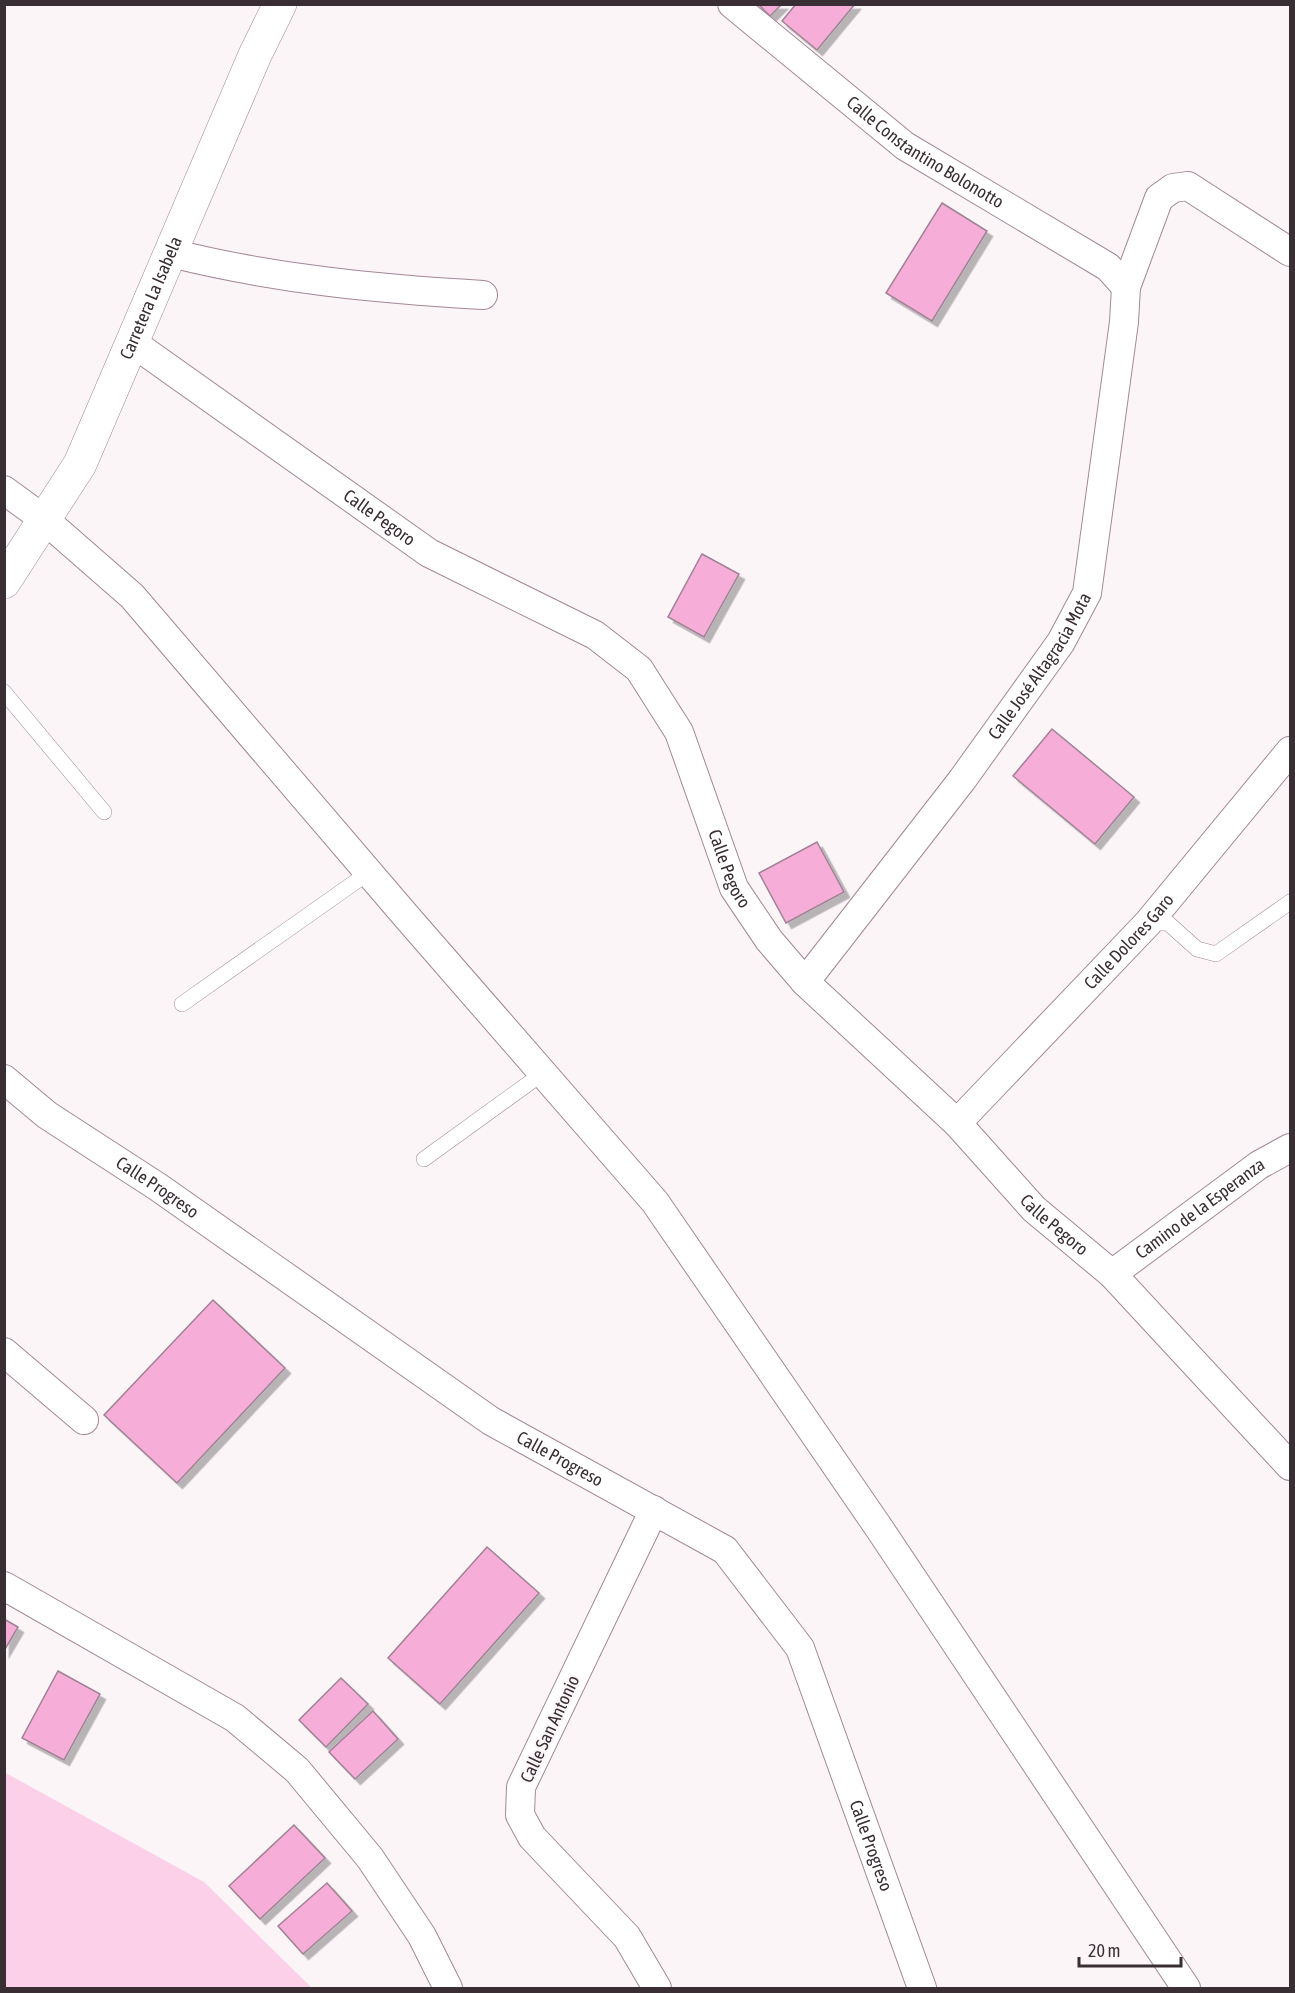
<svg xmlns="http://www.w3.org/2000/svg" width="1295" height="1993" viewBox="0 0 1295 1993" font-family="'Asap Condensed',sans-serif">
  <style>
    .green { fill: #fdd0ea }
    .building { fill: #f6add8; stroke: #9f8293; stroke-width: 1.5; filter: url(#shadow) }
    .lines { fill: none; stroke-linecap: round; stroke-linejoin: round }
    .lane-casing { stroke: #a48697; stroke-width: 16 }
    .street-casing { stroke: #a48697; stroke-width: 30 }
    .secondary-casing { stroke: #a48697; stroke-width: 34 }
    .lane { stroke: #fff; stroke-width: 15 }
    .street { stroke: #fff; stroke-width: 28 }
    .secondary { stroke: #fff; stroke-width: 33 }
    .labels { text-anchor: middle; stroke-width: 4.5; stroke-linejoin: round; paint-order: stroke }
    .street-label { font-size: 18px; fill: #3a2e35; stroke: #fbf5f8 }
  </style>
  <defs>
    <filter id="shadow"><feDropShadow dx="5.5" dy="5.5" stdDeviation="0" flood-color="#0004"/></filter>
  </defs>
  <rect width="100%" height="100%" fill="#fbf5f8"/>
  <polygon class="green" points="4,1772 204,1882 312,1988 5,1988"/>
  <g class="building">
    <polygon points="758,4 782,4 770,16"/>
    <polygon points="796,4 855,4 817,50 782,21"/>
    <polygon points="942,203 987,231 932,321 886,293"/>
    <polygon points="702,554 739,574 704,637 668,617"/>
    <polygon points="1052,729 1134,797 1095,844 1013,776"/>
    <polygon points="817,842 844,892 786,923 759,873"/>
    <polygon points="213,1300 285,1368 177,1483 104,1415"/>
    <polygon points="487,1547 539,1593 440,1704 388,1658"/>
    <polygon points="4,1619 18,1627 4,1651"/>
    <polygon points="58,1671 100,1694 64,1760 22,1738"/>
    <polygon points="341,1678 368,1704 326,1747 299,1720"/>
    <polygon points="373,1711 398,1739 355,1779 329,1752"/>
    <polygon points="294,1825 325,1858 260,1919 229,1886"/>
    <polygon points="327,1883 352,1911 303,1954 278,1926"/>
  </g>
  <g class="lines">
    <g class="lane-casing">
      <g id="lane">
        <polyline points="4,692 104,812"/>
        <polyline points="1148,923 1168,923 1197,949 1216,954 1290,902"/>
        <polyline points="182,1004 368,873"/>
        <polyline points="424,1159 543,1073"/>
      </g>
    </g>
    <g class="street-casing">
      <g id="street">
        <path id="s1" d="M 732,4 L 905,146 L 1108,267 L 1126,287"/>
        <path d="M 171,253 C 274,279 378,289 483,295"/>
        <path id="s2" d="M 133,343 L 429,553 L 595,635 L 639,669 L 679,732 L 734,888 L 769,940 L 805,982 L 957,1123 L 1034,1209 L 1112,1274 L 1290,1466"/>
        <polyline points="4,490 45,520 132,596 406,916 655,1202 879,1528 1186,1988"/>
        <path id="s3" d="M 805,982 L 962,780 L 1061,642 L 1087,593 L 1124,322 L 1126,287 L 1159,198 L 1173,188 L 1188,186 L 1290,252"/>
        <path id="s4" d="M 4,1079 L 47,1115 L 158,1187 L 491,1421 L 725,1550 L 800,1648 L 922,1988"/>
        <path id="s5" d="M 957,1123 L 1148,923 L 1290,751"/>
        <path id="s6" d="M 1112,1274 L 1259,1165 L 1290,1148"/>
        <polyline points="4,1352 84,1420"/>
        <polyline points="654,1510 521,1787 520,1815 532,1837 627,1937 657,1988"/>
        <polyline points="4,1586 235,1718 297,1770 370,1858 422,1936 448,1988"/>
      </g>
    </g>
    <g class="secondary-casing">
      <g id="secondary">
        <path id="s7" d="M 4,582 L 80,464 L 255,55 L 280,4"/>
      </g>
    </g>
    <use href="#lane" class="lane"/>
    <use href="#street" class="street"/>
    <use href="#secondary" class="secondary"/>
  </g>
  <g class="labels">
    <g class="street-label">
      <text dy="6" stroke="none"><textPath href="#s1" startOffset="244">Calle Constantino Bolonotto</textPath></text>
      <text dy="6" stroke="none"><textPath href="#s7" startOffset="321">Carretera La Isabela</textPath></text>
      <text dy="6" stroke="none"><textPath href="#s2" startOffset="302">Calle Pegoro</textPath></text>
      <text dy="6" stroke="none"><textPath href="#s3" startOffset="394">Calle José Altagracia Mota</textPath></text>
      <text dy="6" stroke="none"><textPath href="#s2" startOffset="824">Calle Pegoro</textPath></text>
      <text dy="6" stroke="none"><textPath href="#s5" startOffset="250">Calle Dolores Garo</textPath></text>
      <text dy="6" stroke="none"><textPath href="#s4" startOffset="188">Calle Progreso</textPath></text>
      <text dy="6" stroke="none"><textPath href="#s6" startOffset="110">Camino de la Esperanza</textPath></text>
      <text dy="6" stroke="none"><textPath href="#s2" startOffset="1310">Calle Pegoro</textPath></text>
      <text dy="6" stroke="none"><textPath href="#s4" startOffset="674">Calle Progreso</textPath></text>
      <text transform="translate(550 1729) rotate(-65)" y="6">Calle San Antonio</text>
      <text dy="6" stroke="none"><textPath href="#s4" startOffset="1196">Calle Progreso</textPath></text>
    </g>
  </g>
  <rect width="1295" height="1993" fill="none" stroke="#3a2e35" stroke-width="12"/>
  <path d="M1079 1957v9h102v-9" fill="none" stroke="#3a2e35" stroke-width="3"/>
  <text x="1088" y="1957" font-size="18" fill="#3a2e35" stroke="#fbf5f8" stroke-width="4.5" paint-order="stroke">20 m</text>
</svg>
